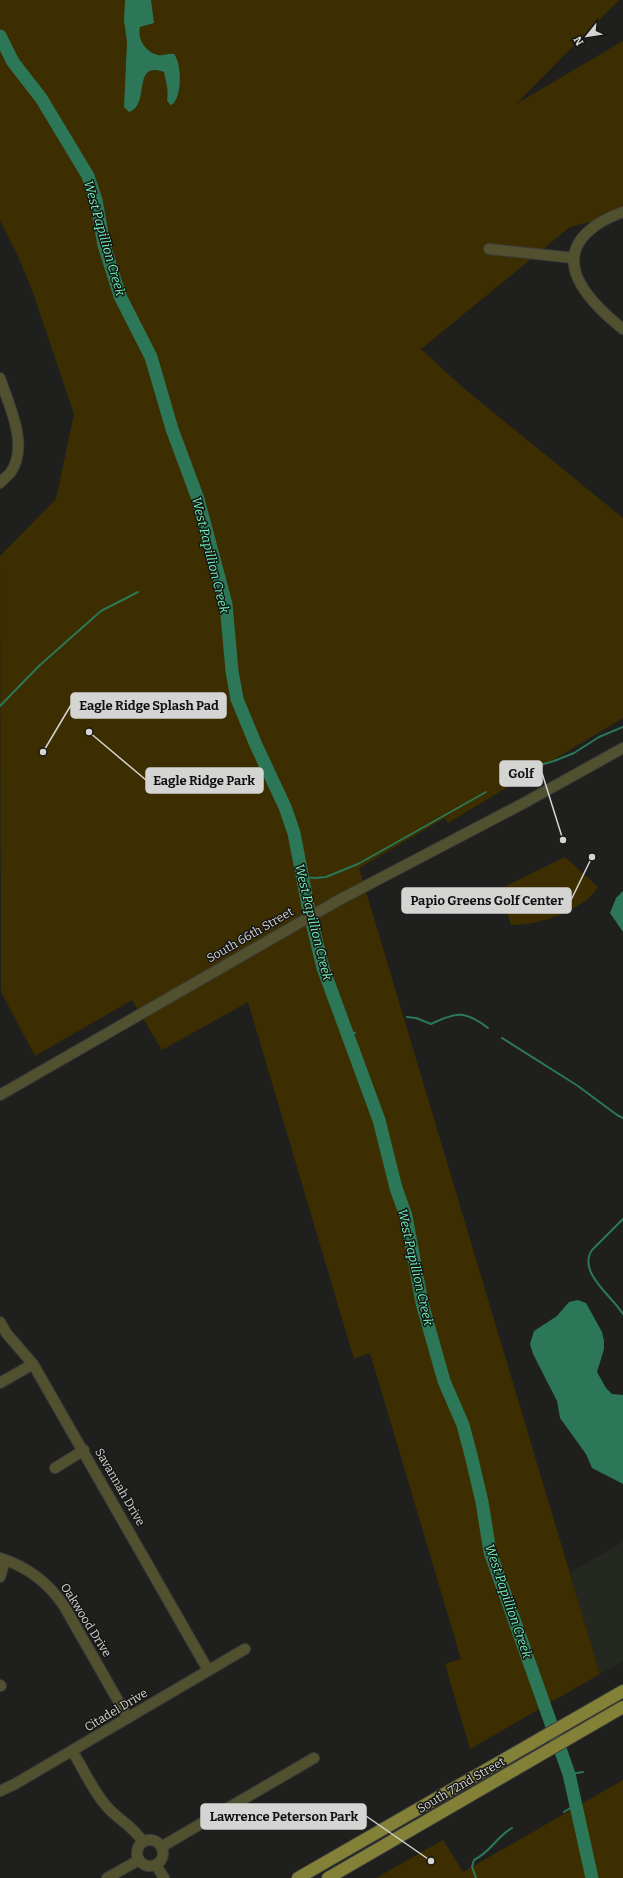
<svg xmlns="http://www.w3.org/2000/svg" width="623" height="1878" viewBox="0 0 623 1878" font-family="Bitter,serif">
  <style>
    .built { fill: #252820 }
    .green { fill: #3d2e01 }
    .water { fill: #2b7758 }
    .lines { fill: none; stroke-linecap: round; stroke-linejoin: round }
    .stream { stroke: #2b7758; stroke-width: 2 }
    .river { stroke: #2b7758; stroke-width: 13 }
    .minor-casing { stroke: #3c3d3b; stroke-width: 12 }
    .major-casing { stroke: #3c3d3b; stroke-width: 14 }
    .minor { stroke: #52512f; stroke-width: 10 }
    .major { stroke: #838137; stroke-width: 12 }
    .labels { text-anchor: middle; stroke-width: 3; stroke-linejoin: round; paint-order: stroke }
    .street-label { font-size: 12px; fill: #d4d4d3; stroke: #161714 }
    .water-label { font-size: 13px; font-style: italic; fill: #6ff3bb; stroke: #161714 }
    .leader { fill: none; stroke: #d4d4d3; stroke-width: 1.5 }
    .callout-dot { fill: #d4d4d3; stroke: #161714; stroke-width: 1.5 }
    .callout { fill: #d4d4d3; stroke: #d4d4d3; stroke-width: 1.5 }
    .callout-label { font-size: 13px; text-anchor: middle; font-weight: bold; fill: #111 }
  </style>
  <rect width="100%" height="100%" fill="#1f201e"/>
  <polygon class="built" points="623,1542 623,1661 600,1674 570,1573"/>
  <g class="green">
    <polygon points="0,0 619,0 516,104 623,41 623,214 570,227 421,349 461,386 623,518 623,718 448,823 445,818 359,868 600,1674 470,1749 445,1664 461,1659 370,1353 354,1359 248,1002 162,1050 132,1000 35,1056 1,992 0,556 56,499 74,414 32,290 17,254 0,221"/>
    <path d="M 565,857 L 598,887 C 585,910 536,926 511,925 L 501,893 L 506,886 Z"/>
    <polygon points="623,1780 623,1878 376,1878 443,1840 463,1872"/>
  </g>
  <g class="water">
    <path d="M 125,0 L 151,0 L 154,23 L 140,27 C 137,40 146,52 158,55 C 164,56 168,53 174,54 C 182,64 182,95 173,104 L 170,105 L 167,100 C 169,91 166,82 164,72 C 131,60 151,105 129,112 L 124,107 L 127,42 L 124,20 Z"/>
    <polygon points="623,891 623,932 610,913 616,898"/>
    <polygon points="578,1300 586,1303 602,1332 604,1341 604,1349 597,1372 606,1388 612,1394 623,1395 623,1484 592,1468 586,1454 560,1418 557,1401 533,1354 530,1344 534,1331 557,1316 569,1302"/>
  </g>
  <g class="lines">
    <g class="stream">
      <polyline points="0,706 40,665 101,611 138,592"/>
      <polyline points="523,770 554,761 574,753 599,737 623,727"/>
      <polyline points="302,877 315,878 326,877 358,864 486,792"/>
      <path d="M 407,1017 L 416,1018 L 431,1024 C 456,1012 465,1010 488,1028"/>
      <polyline points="347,1032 355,1033"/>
      <polyline points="502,1038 578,1086 617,1115 623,1118"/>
      <path d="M 623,1219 L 592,1250 C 577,1272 612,1296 623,1314"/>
      <polyline points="569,1774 583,1772"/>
      <polyline points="564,1812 575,1805"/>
      <path d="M 476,1878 L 472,1867 L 474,1860 C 492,1851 496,1837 512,1828"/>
    </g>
    <polyline class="river" points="0,36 13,62 41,98 88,176 96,200 104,245 120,296 151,357 172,429 198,499 226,604 232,671 237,699 256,745 285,807 294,833 308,906 323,968 379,1120 396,1188 406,1216 422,1303 444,1381 463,1425 471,1455 482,1502 490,1552 569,1774 592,1878"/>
    <g class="minor-casing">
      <g id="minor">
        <path d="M 623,212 C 615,215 605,219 598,224 C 546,258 589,302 623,329"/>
        <polyline points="489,249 574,258"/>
        <path d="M 0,378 C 9,406 29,445 11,472 C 8,476 3,479 0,483"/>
        <polyline points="0,1095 339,900 524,803 623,748"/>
        <polyline points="0,1322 7,1334 33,1364 208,1670"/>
        <polyline points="0,1383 33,1364"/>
        <polyline points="55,1468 84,1450"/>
        <path d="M 0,1558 C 28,1567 48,1582 64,1606 L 128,1718"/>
        <polyline points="0,1577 5,1560"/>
        <polyline points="0,1685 1,1686"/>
        <path d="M 72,1751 C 84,1769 93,1792 108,1808 C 120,1821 133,1826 143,1842"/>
        <polyline points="0,1791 15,1784 245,1649"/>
        <circle cx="150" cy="1853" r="13"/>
        <polyline points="161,1847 314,1758"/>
        <polyline points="156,1865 164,1878"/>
        <polyline points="107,1878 139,1860"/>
      </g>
    </g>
    <g class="major-casing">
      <g id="major">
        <polyline points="298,1878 623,1691"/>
        <polyline points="328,1878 623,1707"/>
      </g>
    </g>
    <use href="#minor" class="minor"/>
    <use href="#major" class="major"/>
  </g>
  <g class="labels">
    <g class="street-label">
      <text transform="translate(250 935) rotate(-30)" y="4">South 66th Street</text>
      <text transform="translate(120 1487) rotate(60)" y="4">Savannah Drive</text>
      <text transform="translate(86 1620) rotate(58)" y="4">Oakwood Drive</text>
      <text transform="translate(116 1710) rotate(-31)" y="4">Citadel Drive</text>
      <text transform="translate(461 1785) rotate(-30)" y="4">South 72nd Street</text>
    </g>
    <g class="water-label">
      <text transform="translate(105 238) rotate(74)" y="5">West Papillion Creek</text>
      <text transform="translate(211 555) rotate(76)" y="5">West Papillion Creek</text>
      <text transform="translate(314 922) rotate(76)" y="5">West Papillion Creek</text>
      <text transform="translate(416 1267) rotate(77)" y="5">West Papillion Creek</text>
      <text transform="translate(509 1601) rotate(71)" y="5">West Papillion Creek</text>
    </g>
  </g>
  <path class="leader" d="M43 752L71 705M563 840L542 773M89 732L146 780M592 857L571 900M431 1861L366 1816"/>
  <g class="callout-dot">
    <circle cx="43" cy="752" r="4"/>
    <circle cx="563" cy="840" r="4"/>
    <circle cx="89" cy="732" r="4"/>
    <circle cx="592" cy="857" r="4"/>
    <circle cx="431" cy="1861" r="4"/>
  </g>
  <g class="callout">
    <rect x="71" y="693" width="155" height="25" rx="4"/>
    <rect x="500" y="761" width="42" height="25" rx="4"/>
    <rect x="146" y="768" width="117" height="25" rx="4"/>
    <rect x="402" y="888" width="169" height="25" rx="4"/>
    <rect x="201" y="1804" width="165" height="25" rx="4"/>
  </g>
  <g class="callout-label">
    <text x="149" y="710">Eagle Ridge Splash Pad</text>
    <text x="521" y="778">Golf</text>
    <text x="204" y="785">Eagle Ridge Park</text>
    <text x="487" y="905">Papio Greens Golf Center</text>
    <text x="284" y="1821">Lawrence Peterson Park</text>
  </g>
  <g transform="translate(587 36) rotate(240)" stroke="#161714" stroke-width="3" paint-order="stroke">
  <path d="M0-3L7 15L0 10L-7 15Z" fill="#d4d4d3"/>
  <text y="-6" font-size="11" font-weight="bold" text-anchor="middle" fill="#d4d4d3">N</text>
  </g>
</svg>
